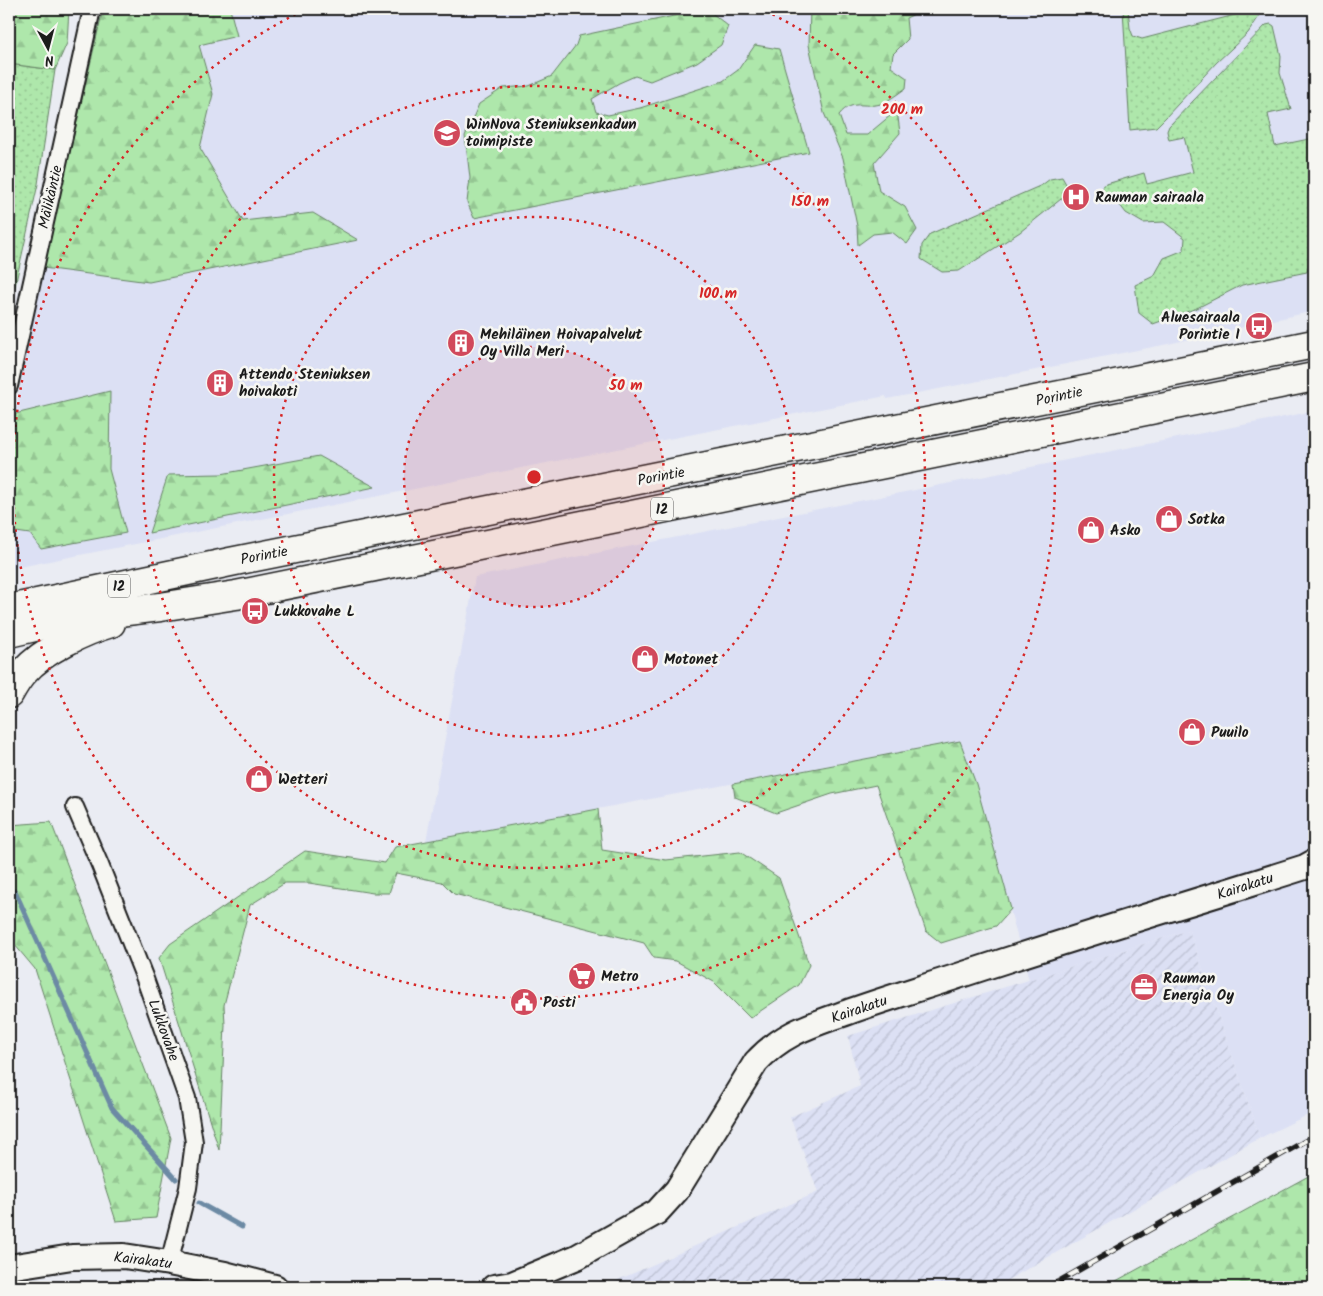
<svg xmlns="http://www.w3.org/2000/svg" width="1323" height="1296" viewBox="0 0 1323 1296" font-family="Kalam,sans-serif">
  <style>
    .built { fill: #dce0f4 }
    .industrial { fill: url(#industrial-furrows) }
    .green { fill: url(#green-dots); stroke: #658264 }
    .forest { fill: url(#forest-firs); stroke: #658264 }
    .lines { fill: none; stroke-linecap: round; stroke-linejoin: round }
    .stream { stroke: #6c8aa4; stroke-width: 5 }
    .minor-casing { stroke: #1c1c1c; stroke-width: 20 }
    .secondary-casing { stroke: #1c1c1c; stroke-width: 28 }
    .trunk-casing { stroke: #1c1c1c; stroke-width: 31 }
    .minor { stroke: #f6f6f2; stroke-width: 16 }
    .secondary { stroke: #f6f6f2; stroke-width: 24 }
    .trunk { stroke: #f6f6f2; stroke-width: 28 }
    .rail-casing { stroke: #1c1c1c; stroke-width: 5.5 }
    .rail { stroke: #f6f6f2; stroke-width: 4; stroke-dasharray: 11; stroke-linecap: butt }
    .ring { fill: none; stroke: #d62828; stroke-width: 2.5; stroke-dasharray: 2.5 5 }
    .labels { text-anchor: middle; stroke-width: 5; stroke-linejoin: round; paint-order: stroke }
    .shield { fill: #f6f6f2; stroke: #5d5d5c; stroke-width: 1 }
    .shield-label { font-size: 14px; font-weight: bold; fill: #1c1c1c }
    .poi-label { font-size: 15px; font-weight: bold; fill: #1c1c1c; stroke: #f6f6f2; text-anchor: start }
    .street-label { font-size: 15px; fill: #1c1c1c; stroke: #f6f6f2 }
    .centre { fill: #d62828; stroke: #f6f6f2; stroke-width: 2.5 }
    .ring-label { font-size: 15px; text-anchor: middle; font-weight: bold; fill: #d62828; stroke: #f6f6f2; stroke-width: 5; stroke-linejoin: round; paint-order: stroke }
  </style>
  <defs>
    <pattern id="industrial-furrows" width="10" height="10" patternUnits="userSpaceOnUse" patternTransform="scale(1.25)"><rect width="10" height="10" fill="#dce0f4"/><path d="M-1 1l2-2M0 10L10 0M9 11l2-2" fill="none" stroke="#bcc0d1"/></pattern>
    <pattern id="green-dots" width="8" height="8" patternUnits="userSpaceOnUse" patternTransform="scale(1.25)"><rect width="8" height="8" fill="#aee7ab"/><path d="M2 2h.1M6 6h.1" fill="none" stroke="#95c693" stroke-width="1.8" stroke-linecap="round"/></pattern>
    <pattern id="forest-firs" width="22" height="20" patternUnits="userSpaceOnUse" patternTransform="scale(1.25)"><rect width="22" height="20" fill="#aee7ab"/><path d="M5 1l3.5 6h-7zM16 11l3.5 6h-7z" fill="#95c693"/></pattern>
  </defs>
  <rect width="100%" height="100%" fill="#eaecf3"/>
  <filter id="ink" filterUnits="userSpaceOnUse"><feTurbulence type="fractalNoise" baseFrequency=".02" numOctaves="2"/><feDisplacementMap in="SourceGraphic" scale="10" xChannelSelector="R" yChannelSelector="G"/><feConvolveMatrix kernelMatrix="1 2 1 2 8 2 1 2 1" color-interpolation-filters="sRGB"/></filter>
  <g filter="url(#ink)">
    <g class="built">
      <polygon points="93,9 1314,9 1314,311 1168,344 887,399 886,396 9,569 9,503 15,414"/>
      <polygon points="1314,411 1314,1112 1260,1138 1189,930 1029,980 976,784 959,741 426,841 475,577"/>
    </g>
    <polygon class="industrial" points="1189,930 1260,1138 995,1287 602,1287 818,1192 790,1117 860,1086 848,1036"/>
    <g class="green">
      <polygon points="1123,9 1128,9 1130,28 1133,36 1142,39 1258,9 1264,9 1248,33 1216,63 1166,117 1156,127 1130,130"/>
      <polygon points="1271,24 1274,26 1281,56 1280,73 1291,109 1268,114 1275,146 1314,138 1314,245 1307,272 1242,285 1197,308 1153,324 1139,313 1135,285 1154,276 1164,258 1184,250 1185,238 1164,222 1143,223 1126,213 1116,200 1101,197 1103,185 1144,173 1147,184 1193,172 1184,137 1169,140 1167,131 1169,126 1266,25"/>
      <polygon points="9,64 55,70 38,184 10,308 9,307"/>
      <polygon points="1062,177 1066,184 1066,195 1020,232 959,271 942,272 921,259 922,245 930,234 1042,185 1050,179"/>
    </g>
    <g class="forest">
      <polygon points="9,9 69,9 67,43 55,70 9,64"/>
      <polygon points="103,9 230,9 237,36 199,45 213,94 200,148 243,221 313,213 358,240 149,282 43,268"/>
      <polygon points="707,9 728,26 721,45 697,62 650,81 635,76 619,83 592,99 596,112 608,115 640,108 723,81 738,70 755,45 779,49 809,152 474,218 467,202 470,178 465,136 479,104 503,88 529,86 552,76 576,45 579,36"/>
      <path d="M 810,9 L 936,9 L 923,10 L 906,18 L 908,39 L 893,54 L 891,67 L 907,78 L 906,88 C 899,93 891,99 883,103 C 867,110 853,97 839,115 L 846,135 L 867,135 L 897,110 L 900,133 L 874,163 L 879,191 L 905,207 L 917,230 L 907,244 L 892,232 L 873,234 L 858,245 L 857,226 L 843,158 L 824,113 L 809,45 Z"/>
      <polygon points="110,391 109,469 126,533 41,549 30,534 9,531 9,473 15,414"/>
      <polygon points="319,456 375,487 149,533 168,475 221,474"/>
      <polygon points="960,741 976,784 1011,909 996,926 941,943 926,931 876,785 832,794 776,813 735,797 733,784"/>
      <polygon points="598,809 602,850 666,860 740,852 779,878 809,965 799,985 750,1018 714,982 676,961 654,958 644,943 454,894 442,882 396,873 389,893 373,893 309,883 285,883 250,905 224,1005 225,1025 219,1150 159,958 170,944 305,851 385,863 395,847"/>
      <polygon points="51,822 171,1138 156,1218 116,1221 35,969 9,938 9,825"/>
      <polygon points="1314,1173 1314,1287 1106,1287 1116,1281"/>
    </g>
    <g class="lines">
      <g class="stream">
        <polyline points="9,891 15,891 112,1108 176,1179"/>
        <polyline points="199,1203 242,1227"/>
      </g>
      <g class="minor-casing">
        <g id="minor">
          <polyline points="9,386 92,9"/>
          <polyline points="75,807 100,865 145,979 187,1098 194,1142 188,1188 169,1263"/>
        </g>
      </g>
      <g class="secondary-casing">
        <g id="secondary">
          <polyline points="9,1267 72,1257 124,1256 169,1263 225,1274 275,1287"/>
          <path d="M 494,1287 L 512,1284 L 577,1257 L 657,1212 L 677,1190 L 756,1062 C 785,1031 813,1025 851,1011 C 885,999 918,989 952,978 C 1069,939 1188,904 1305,867 L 1314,862"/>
        </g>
      </g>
      <g class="trunk-casing">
        <g id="trunk">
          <polyline points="9,609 230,562 1314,344"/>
          <polyline points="9,633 77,617 160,607 236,595 1314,377"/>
          <path d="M 9,694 C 13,687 18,678 24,672 C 43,650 84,631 111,623"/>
        </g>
      </g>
      <use href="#minor" class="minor"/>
      <use href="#secondary" class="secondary"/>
      <use href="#trunk" class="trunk"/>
      <g class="rail-casing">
        <polyline id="rail" points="1049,1287 1314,1136"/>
      </g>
      <use href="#rail" class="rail"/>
    </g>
  </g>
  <circle cx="534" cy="477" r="130" fill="#d62828" fill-opacity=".12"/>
  <g class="ring">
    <circle cx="534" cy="477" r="130"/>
    <circle cx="534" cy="477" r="260"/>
    <circle cx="534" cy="477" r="391"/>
    <path d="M766 11A521 521 0 1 1 302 11"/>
  </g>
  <defs>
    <g id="school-disc" transform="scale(1.4375)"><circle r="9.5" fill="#d1495b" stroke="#f6f6f2"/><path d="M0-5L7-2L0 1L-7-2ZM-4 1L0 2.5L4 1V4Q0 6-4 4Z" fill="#fff"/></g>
    <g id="hospital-disc" transform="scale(1.4375)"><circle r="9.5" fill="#d1495b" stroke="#f6f6f2"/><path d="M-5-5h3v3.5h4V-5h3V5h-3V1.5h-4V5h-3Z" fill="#fff"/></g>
    <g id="bus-disc" transform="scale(1.4375)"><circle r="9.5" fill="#d1495b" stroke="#f6f6f2"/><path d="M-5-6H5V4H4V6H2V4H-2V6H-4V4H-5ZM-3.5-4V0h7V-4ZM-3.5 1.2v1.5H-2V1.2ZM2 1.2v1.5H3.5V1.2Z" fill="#fff"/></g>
    <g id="building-disc" transform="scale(1.4375)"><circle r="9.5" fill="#d1495b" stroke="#f6f6f2"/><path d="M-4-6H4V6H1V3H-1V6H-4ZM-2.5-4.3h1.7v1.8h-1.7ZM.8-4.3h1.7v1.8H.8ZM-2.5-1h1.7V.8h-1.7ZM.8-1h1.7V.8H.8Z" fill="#fff"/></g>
    <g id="shop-disc" transform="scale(1.4375)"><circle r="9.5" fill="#d1495b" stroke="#f6f6f2"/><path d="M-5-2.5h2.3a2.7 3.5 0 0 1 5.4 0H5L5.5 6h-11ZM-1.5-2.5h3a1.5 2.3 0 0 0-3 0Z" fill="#fff"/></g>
    <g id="supermarket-disc" transform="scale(1.4375)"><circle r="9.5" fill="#d1495b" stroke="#f6f6f2"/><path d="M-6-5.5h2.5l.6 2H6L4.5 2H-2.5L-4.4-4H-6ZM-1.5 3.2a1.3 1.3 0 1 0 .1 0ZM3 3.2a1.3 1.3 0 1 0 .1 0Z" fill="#fff"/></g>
    <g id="office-disc" transform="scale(1.4375)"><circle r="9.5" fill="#d1495b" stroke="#f6f6f2"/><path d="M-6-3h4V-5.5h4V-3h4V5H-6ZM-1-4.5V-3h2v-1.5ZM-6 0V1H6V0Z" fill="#fff"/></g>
    <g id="civic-disc" transform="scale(1.4375)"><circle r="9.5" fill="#d1495b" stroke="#f6f6f2"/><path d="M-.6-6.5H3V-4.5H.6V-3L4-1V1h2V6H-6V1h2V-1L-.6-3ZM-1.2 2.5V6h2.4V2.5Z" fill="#fff"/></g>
  </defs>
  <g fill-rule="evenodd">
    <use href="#school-disc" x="447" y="133"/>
    <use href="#hospital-disc" x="1076" y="197"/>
    <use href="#bus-disc" x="1259" y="326"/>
    <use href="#building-disc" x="461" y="343"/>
    <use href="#building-disc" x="220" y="383"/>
    <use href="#shop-disc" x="1169" y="519"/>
    <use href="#shop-disc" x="1091" y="530"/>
    <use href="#bus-disc" x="255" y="611"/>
    <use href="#shop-disc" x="645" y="659"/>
    <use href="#shop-disc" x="1192" y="732"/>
    <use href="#shop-disc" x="259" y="779"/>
    <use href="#supermarket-disc" x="582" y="976"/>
    <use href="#office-disc" x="1144" y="987"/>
    <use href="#civic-disc" x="524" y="1002"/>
  </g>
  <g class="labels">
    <g class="shield">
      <rect x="651" y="497.5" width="22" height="23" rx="4"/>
      <rect x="108" y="574.5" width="22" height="23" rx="4"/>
    </g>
    <g class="shield-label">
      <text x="662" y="514">12</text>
      <text x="119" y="591">12</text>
    </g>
    <g class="poi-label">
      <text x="466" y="129">WinNova Steniuksenkadun<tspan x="466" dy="17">toimipiste</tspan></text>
      <text x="1095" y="202">Rauman sairaala</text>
      <text x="1240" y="322" text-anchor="end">Aluesairaala<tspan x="1240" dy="17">Porintie I</tspan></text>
      <text x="480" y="339">Mehiläinen Hoivapalvelut<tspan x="480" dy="17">Oy Villa Meri</tspan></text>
      <text x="239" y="379">Attendo Steniuksen<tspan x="239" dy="17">hoivakoti</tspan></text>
      <text x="1188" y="524">Sotka</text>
      <text x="1110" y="535">Asko</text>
      <text x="274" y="616">Lukkovahe L</text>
      <text x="664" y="664">Motonet</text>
      <text x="1211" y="737">Puuilo</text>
      <text x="278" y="784">Wetteri</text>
      <text x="601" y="981">Metro</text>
      <text x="1163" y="983">Rauman<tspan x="1163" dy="17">Energia Oy</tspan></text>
      <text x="543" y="1007">Posti</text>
    </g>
    <g class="street-label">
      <text transform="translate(50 197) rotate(-77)" y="5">Mälikäntie</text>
      <text transform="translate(1059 396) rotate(-12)" y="5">Porintie</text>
      <text transform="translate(661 476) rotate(-11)" y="5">Porintie</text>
      <text transform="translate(264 555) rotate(-11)" y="5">Porintie</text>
      <text transform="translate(1245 886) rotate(-18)" y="5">Kairakatu</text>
      <text transform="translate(859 1009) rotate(-19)" y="5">Kairakatu</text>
      <text transform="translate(164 1030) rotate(70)" y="5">Lukkovahe</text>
      <text transform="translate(143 1260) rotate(7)" y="5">Kairakatu</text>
    </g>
  </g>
  <circle cx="534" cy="477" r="8" class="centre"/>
  <g class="ring-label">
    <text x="902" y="114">200 m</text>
    <text x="810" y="206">150 m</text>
    <text x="718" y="298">100 m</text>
    <text x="626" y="390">50 m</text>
  </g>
  <rect width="1323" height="1296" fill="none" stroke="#f6f6f2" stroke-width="30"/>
  <rect x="15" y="15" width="1293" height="1266" fill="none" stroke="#1c1c1c" stroke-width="2" filter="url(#ink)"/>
  <g transform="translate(48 48) rotate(173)" stroke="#f6f6f2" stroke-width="4" paint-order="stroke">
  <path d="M0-4L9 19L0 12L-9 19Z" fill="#1c1c1c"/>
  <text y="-8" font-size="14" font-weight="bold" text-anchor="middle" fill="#1c1c1c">N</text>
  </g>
</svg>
